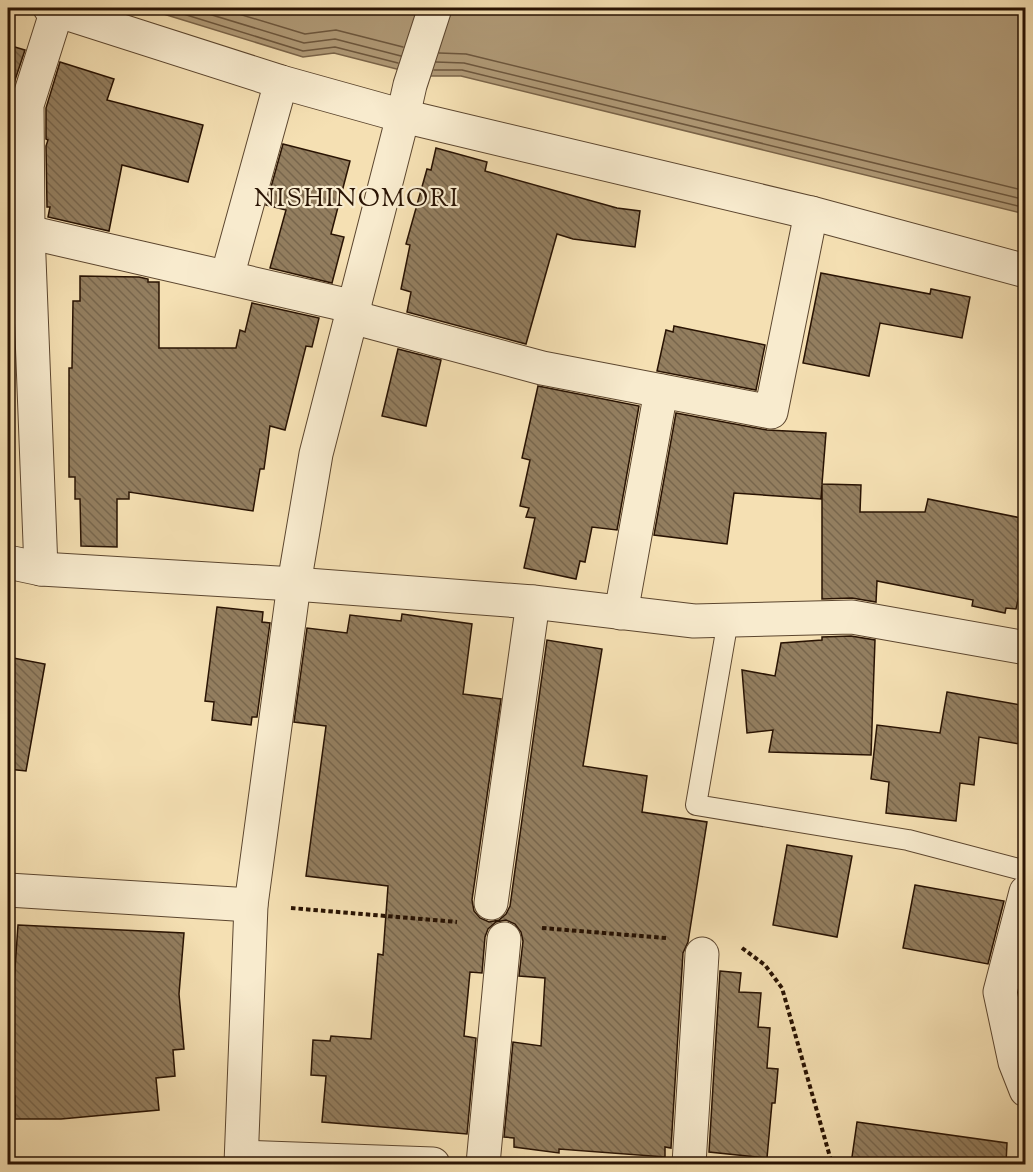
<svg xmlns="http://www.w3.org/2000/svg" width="1033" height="1172" viewBox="0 0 1033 1172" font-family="'Sorts Mill Goudy',serif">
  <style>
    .water { fill: #b09a77; stroke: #7a6449; stroke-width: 1.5 }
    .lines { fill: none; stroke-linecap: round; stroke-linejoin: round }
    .shore { stroke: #6c563d; stroke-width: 1.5 }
    .building { fill: url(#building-back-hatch); stroke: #291303; stroke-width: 1.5 }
    .service-casing { stroke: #5c462f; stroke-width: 22 }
    .minor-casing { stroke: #5c462f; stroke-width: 35 }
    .tertiary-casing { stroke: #5c462f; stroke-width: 35 }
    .path { stroke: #291303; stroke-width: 4; stroke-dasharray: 4.5 3; stroke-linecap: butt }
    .service { stroke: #f8ebce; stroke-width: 20 }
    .minor { stroke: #f8ebce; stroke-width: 33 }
    .tertiary { stroke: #f8ebce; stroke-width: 33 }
    .labels { text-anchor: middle; stroke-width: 4.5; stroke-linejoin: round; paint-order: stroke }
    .quarter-label { font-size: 26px; letter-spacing: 1.5px; fill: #291303; stroke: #f8ebce }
  </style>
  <defs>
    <pattern id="building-back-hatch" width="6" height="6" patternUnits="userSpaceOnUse" patternTransform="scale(1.5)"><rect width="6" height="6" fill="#937e5f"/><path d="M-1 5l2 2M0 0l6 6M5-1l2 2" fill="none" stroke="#78664c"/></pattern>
  </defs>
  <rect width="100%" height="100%" fill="#f5e0b3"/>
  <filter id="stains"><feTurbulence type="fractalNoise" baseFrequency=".00333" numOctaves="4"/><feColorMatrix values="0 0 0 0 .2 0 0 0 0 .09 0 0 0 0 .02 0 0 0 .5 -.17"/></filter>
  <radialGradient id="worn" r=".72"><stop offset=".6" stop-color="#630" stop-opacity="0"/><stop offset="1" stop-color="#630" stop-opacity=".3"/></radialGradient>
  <polygon class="water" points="144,8 1025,8 1025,214 461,76 424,76 334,53 303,57"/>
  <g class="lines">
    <g class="shore">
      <polyline points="164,8 303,51 335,47 398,63"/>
      <polyline points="189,8 304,43 335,39 401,56"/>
      <polyline points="219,8 305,34 336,30 403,47"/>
      <polyline points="439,53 466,54 1026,191"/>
      <polyline points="436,62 464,63 1026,200"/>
      <polyline points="434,70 462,70 1026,208"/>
    </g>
  </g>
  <g class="building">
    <polygon points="8,45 25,50 9,98 8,98"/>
    <polygon points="60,62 114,79 107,100 203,125 188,182 122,165 109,231 48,217 50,207 47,207 46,146 48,140 46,139 46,108"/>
    <polygon points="283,144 350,161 331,234 344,237 332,283 270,268 286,210 266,205"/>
    <polygon points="436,148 487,162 485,171 617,208 640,211 635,247 573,239 557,234 526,344 407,312 411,292 401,289 410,245 406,244 427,169 431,170"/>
    <polygon points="821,273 930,294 931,289 970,297 962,338 880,323 869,376 803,363"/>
    <polygon points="80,276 139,277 148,279 148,282 159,282 159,348 236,348 240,330 245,332 252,303 319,318 312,347 306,346 285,430 270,426 264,469 260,469 253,511 129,492 129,499 117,499 117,547 81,546 80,499 75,499 75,477 69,477 69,368 72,368 73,301 80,301"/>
    <polygon points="674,326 765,345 756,390 657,371 666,330 673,332"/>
    <polygon points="398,349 441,360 426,426 382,416"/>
    <polygon points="538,386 639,406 617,530 592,527 585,562 580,561 576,579 524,568 535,518 526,517 529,508 520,506 530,460 522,458"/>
    <polygon points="676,413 767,430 826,433 822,484 861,485 860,512 925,512 928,499 1026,519 1026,565 1016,609 1006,608 1005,613 972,606 973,600 877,581 876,602 852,598 822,599 822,485 821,499 734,493 727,544 654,535"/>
    <polygon points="217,607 263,612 262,622 270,623 257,717 252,717 251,725 212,720 214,702 205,701"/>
    <polygon points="402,614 472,624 463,694 501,699 472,900 474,911 480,918 489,922 499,920 506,914 510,906 547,640 602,649 583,766 647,776 642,812 707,822 688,942 683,953 671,1148 665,1147 665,1157 559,1149 559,1153 514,1147 514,1138 504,1137 513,1042 541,1046 545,978 519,976 523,941 521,932 515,924 506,920 496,922 488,929 485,937 482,973 470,972 464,1036 476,1038 467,1134 322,1122 326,1076 311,1075 313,1040 330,1041 331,1036 371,1039 378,954 383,955 388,886 306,876 326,726 294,722 307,628 347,633 350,615 401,621"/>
    <polygon points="851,636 875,640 871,755 769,752 773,730 747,733 742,670 775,676 781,643 822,640 822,637"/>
    <polygon points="8,657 45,664 26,771 8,769"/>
    <polygon points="947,692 1026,706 1026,745 979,737 974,785 960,783 956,821 886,813 889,782 871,779 877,725 940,733"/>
    <polygon points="787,845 852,856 837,937 773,925"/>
    <polygon points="915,885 1004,901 988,964 903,948"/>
    <polygon points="18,925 184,933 179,994 184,1049 173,1050 175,1076 156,1078 159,1110 61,1119 15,1119 15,1096 8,1096 8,1069"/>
    <polygon points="720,971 741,973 739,992 761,993 758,1027 770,1028 767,1068 778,1069 775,1103 772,1103 767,1158 709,1152"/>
    <polygon points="857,1122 1007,1143 1006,1164 851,1164"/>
  </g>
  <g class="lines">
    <g class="service-casing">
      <polyline id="service" points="728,620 696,805 908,840 1026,871"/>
    </g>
    <g class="minor-casing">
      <g id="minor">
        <polyline points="50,8 281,82 403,116 811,213 1026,271"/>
        <polyline points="403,116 410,85 435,8"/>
        <polyline points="28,232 355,307"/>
        <polyline points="227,277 281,82"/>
        <polyline points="352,317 542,368 771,412 811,213"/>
        <polyline points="8,562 41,569 294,584 533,602 694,621 852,617 1026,648"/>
        <polyline points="41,569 28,232 27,105 57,10"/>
        <polyline points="621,613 661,391"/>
        <polyline points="8,890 251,905"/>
        <polyline points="1026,892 1000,992 1015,1062 1026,1090"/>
        <polyline points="491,903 533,602"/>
        <polyline points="242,1157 433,1164"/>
        <polyline points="483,1164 504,939"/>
        <polyline points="689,1164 702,954"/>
      </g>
    </g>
    <g class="tertiary-casing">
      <polyline id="tertiary" points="241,1164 251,905 294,584 316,454 403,116"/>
    </g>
    <g class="path">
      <polyline points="291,908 457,922"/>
      <polyline points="542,928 666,938"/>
      <polyline points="742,948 765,965 782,988 832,1164"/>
    </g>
    <use href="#service" class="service"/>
    <use href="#minor" class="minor"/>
    <use href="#tertiary" class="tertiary"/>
  </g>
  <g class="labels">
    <g class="quarter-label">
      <text x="357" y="206">NISHINOMORI</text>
    </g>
  </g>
  <rect width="1033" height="1172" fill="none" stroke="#f5e0b3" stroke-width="30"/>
  <rect x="9" y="9" width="1015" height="1154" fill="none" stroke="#291303" stroke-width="3"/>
  <rect x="15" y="15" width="1003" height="1142" fill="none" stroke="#291303" stroke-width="1.5"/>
  <rect width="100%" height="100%" filter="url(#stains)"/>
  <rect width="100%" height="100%" fill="url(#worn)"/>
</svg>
